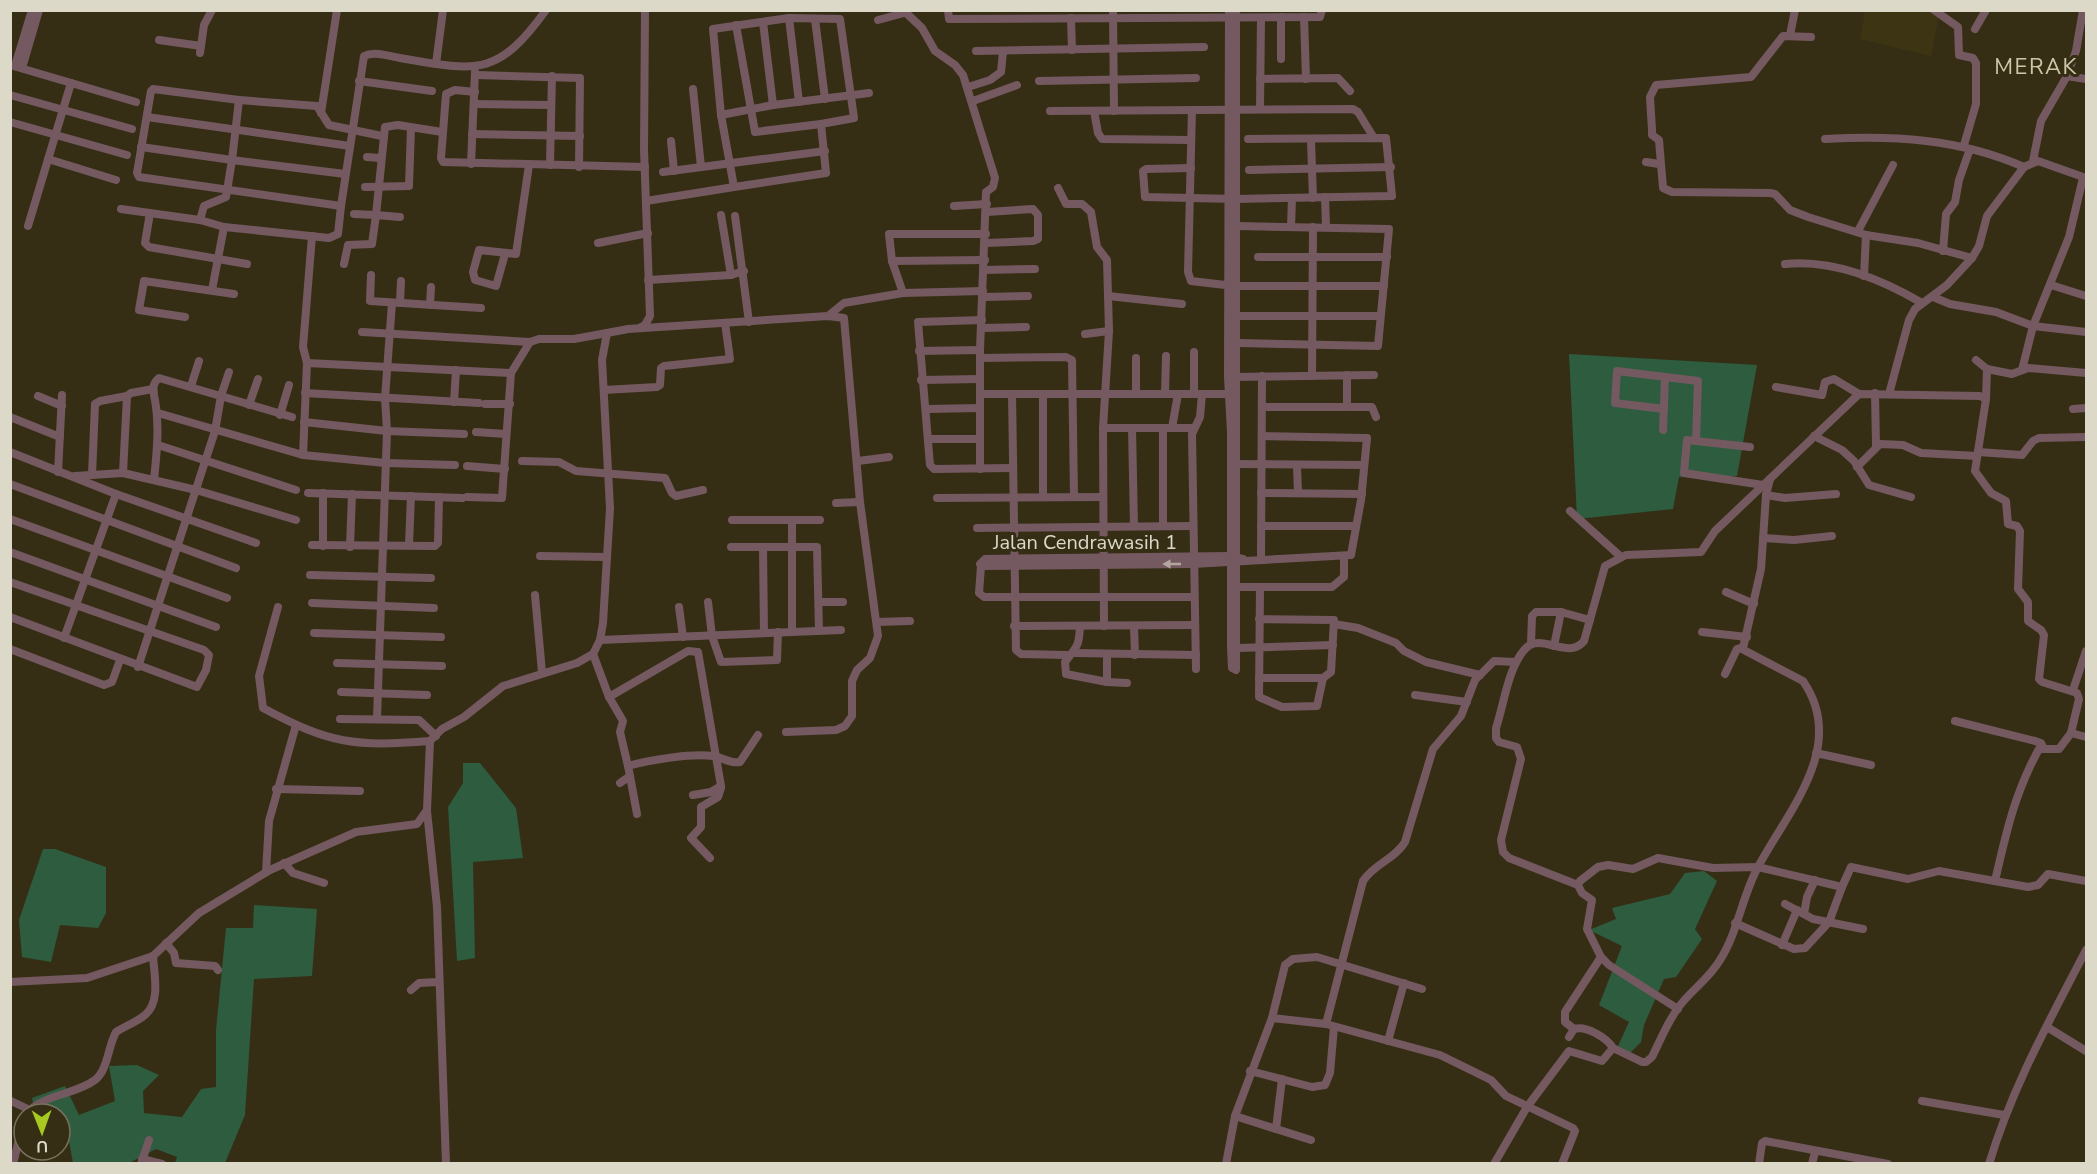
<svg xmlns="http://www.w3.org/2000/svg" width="2097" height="1174" viewBox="0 0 2097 1174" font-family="'Nunito Sans',sans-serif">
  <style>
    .built { fill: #3c3412 }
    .green { fill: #2d5c3f }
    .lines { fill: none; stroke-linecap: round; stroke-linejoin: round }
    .minor { stroke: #755960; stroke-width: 8 }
    .oneway { fill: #b3a69f }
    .labels { text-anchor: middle; stroke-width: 6; stroke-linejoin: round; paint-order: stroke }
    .street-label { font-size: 20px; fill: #dcd9c9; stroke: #352e15 }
    .quarter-label { font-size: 22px; letter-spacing: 1.5px; fill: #cec6a8; stroke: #352e15 }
  </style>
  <rect width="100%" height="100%" fill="#352e15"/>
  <polygon class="built" points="1865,11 1940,11 1931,56 1860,39"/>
  <g class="green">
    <polygon points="1569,354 1757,365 1737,476 1679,477 1673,509 1577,519"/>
    <polygon points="463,763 480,763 516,808 523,858 473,862 475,958 457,961 448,807 463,783"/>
    <polygon points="43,849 55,849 106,867 106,913 98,928 60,925 51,962 22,957 19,920"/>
    <polygon points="1704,871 1717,881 1695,929 1702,939 1676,977 1664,979 1644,1025 1641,1042 1630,1053 1618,1046 1629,1022 1599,1005 1622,946 1589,930 1616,919 1612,908 1670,894 1685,873"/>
    <polygon points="254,905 317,909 312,976 254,979 245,1115 225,1163 175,1163 177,1157 156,1149 129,1163 73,1163 67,1130 60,1129 60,1114 35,1114 32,1098 65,1086 79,1115 115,1101 109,1066 137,1065 159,1075 143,1091 144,1113 182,1117 201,1089 216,1087 216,1030 226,928 253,928"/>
  </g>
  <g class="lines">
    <g class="minor">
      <polyline points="903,10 922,28 935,51 955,65 963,75 995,178 993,187 986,192 980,350 980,469"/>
      <polyline points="948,10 949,19 953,19 1320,17 1322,10"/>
      <polyline points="1113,10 1114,111"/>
      <polyline points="1229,10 1228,377 1231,432 1231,646 1232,668 1236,670 1236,10"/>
      <polyline points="1934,10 1958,27 1959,55 1973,58 1976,63 1976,104 1964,145"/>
      <polyline points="1304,17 1306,79"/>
      <polyline points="789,18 799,102"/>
      <polyline points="1071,18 1072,50"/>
      <polyline points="815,19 825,99"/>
      <polyline points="878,20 904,13"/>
      <polyline points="763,22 773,105"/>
      <polyline points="736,25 755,132 821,124"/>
      <polyline points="1975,29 1986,10"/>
      <polyline points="1790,35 1795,10"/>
      <polyline points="1811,37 1783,36 1751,77 1656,85 1650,97 1652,130 1652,135 1659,140 1663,188 1672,192 1770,193 1775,194 1790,210 1808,217 1866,235 1918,243 1972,258"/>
      <polyline points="159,40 201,46"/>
      <polyline points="976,51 1204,47"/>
      <polyline points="200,53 204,25 212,10"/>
      <polyline points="1281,59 1281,17"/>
      <polyline points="436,64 443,10"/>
      <polyline points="10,65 136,102"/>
      <polyline points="15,66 32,10"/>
      <polyline points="22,68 39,10"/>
      <polyline points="476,75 580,78 579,167"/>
      <polyline points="2067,76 2086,79"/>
      <polyline points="1260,79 1338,78 1350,91"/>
      <polyline points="359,81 432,91"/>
      <polyline points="1039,81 1196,78"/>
      <polyline points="968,87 990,80 1001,72 1003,51"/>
      <polyline points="693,89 701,167"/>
      <polyline points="475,92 455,90 446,94 441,158 443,162 645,167"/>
      <polyline points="10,95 132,129"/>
      <polyline points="239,100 317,106 329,125 382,136"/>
      <polyline points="973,101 1017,85"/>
      <polyline points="474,104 551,105"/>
      <polyline points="1260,109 1261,18"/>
      <polyline points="1192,110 1188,272 1191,281 1234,286 1384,286"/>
      <polyline points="1050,111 1353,109 1358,112 1374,138"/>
      <polyline points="1094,111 1098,133 1102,139 1191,140"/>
      <polyline points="321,113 337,10"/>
      <polyline points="721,115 773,105 869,93"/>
      <polyline points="147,117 350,146"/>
      <polyline points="10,122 127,155"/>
      <polyline points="472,134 580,136"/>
      <path d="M 1825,139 C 1894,135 1960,139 2024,167"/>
      <polyline points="1311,140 1313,198"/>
      <polyline points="671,141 674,171"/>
      <polyline points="141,147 232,160 226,197 204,206 200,220"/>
      <polyline points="367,157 380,158"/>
      <polyline points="48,159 116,180"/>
      <polyline points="2033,161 2041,121 2067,76 2076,51 2083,10"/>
      <polyline points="1646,162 1659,164"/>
      <polyline points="471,164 475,72"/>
      <polyline points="550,165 552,76"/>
      <polyline points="1191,168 1146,169 1143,171 1145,197 1236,199 1392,196 1386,138 1248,139"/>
      <polyline points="1249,170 1391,167"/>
      <polyline points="663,172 825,151"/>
      <path d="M 345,174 L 232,160 L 239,100 L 153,89 L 151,91 L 137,173 L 139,177 L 341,206 L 364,56 C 374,51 389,56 400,58 C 477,71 497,78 546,10"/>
      <polyline points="365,187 409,186 411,128"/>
      <polyline points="1058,188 1066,204 1082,204 1091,212 1097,247 1107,260 1109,331 1103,428 1104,626"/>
      <polyline points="1325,197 1326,227"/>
      <polyline points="646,201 734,187 721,115 713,29 789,18 840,19 854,118 821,124 826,173 734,187"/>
      <polyline points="954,206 987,204"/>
      <polyline points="121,209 200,220 224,227 329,238 338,234 341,206"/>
      <polyline points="150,213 145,243 149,247 247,264"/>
      <polyline points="354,214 376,215 385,127 398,125 442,132"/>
      <polyline points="721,215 731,275"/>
      <polyline points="735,216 749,322"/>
      <polyline points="28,226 71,83"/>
      <polyline points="1236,226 1389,229 1378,346 1237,343"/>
      <polyline points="1291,227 1292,198"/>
      <polyline points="1858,231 1893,165"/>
      <polyline points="598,243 648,233"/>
      <polyline points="986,243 1033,241 1038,239 1038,215 1033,209 987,212"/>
      <polyline points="1943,251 1946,214 1955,202 1959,180 1970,149"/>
      <polyline points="505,254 496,286 475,280 473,272 479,250 516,254 529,165"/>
      <polyline points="1258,257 1387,257"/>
      <polyline points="892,261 985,260"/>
      <polyline points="344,264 348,245 372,244 376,215 400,217"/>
      <path d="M 1785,264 C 1833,259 1881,279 1922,303"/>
      <polyline points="984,270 1035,269"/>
      <polyline points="371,275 370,301 481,308"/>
      <polyline points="1864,276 1866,235"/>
      <polyline points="648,280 731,275 744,271"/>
      <polyline points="2051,285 2086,296"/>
      <polyline points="212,290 224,227"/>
      <polyline points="903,293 892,261 889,234 986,234"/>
      <polyline points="1108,296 1182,304"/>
      <polyline points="982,297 1028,296"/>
      <polyline points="1933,297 1950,304 1996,312 2033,326 2086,332"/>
      <polyline points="400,303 401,281"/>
      <polyline points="430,305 431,287"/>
      <polyline points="828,316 844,303 903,293 983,291"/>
      <polyline points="1235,316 1379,316"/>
      <polyline points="185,317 139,310 144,281 234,294"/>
      <polyline points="982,320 918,322 930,465 934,469 1012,468"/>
      <polyline points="639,328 645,325 650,316 644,149 645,10"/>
      <polyline points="982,328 1026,327"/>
      <polyline points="362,332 530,342 539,339 574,339 607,333"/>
      <polyline points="1085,334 1109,331"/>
      <polyline points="919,351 980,350"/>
      <polyline points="1194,352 1194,394"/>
      <polyline points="980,358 1066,357 1072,360 1074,496"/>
      <polyline points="1136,358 1136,394"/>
      <polyline points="1976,360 1987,369 2012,374 2028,368 2086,373"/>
      <polyline points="307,363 511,373"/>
      <polyline points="2022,370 2033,326 2069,237 2083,178"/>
      <polyline points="1312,376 1313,227"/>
      <polyline points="1230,377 1374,375"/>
      <polyline points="921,380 980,379"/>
      <polyline points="191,386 199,361"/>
      <polyline points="1776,387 1822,395 1825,382 1834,379 1859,394"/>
      <polyline points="604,390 657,387 660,385 661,368 664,366 730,359 725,323"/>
      <polyline points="305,393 479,403"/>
      <polyline points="1875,393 1876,445"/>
      <polyline points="980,394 1232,394"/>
      <polyline points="1012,394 1016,650 1021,654 1066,655"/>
      <polyline points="1165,394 1166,356"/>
      <polyline points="1889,394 1909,320 1915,309 1947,285 1972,258 1979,246 1987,216 2024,167 2038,161 2086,178"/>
      <polyline points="38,396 62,406"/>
      <polyline points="127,396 131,393 153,389"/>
      <polyline points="1986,399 1987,369"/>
      <polyline points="454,402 456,370"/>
      <polyline points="485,404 510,404"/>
      <polyline points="249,405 258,379"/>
      <polyline points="1263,407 1372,407 1376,417"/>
      <polyline points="1347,407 1347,375"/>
      <polyline points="926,409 980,408"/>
      <polyline points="1664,409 1615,403 1617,371 1698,381 1696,441"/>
      <polyline points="2073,409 2086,408"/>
      <polyline points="158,413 303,455 385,463 455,465"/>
      <polyline points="280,415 289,385"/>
      <polyline points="10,417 60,437"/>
      <polyline points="304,422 387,431 464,434"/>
      <polyline points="1103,428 1193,428"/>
      <polyline points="1132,428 1134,526"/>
      <polyline points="1172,428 1178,394"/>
      <polyline points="1663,430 1665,377"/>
      <polyline points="476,432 506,434"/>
      <polyline points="1814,436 1842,450 1854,461 1869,485 1911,497"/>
      <polyline points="929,439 980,439"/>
      <polyline points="158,445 296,490"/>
      <polyline points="1750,447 1687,440 1684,473 1763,485"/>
      <polyline points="10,452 116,494 256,543"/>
      <polyline points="1978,452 2022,455 2033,441 2039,438 2086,437"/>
      <polyline points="303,455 307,363 303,347 312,236"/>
      <polyline points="522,461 559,462 576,471 665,478 672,493 676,496 703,490"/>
      <polyline points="858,461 889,457"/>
      <polyline points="1231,464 1364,465"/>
      <polyline points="1297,465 1298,493"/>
      <polyline points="467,466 505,469"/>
      <polyline points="1857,467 1880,444 1903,445 1921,453 1977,456"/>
      <polyline points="58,472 62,395"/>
      <polyline points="92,475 95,404 100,401 127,396 123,473"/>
      <polyline points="75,476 123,473 196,490 296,520"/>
      <path d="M 154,480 C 157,451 160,423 154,395 C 153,387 153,383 159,378 L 292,417"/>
      <polyline points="10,484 236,568"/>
      <polyline points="308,493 462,498"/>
      <polyline points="323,493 323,546"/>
      <polyline points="1261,493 1362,494"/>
      <polyline points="1766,495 1785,498 1836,494"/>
      <polyline points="1043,496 1043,394"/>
      <polyline points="467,497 502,498 511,373 530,342"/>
      <polyline points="937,498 1103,497"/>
      <polyline points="836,503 860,502"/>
      <polyline points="1570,511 1620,556"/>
      <polyline points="10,519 227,598"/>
      <polyline points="732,520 820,520"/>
      <polyline points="792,520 792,632"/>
      <polyline points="1163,526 1163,428"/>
      <polyline points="1261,526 1356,526"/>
      <polyline points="977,528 1192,526"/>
      <polyline points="1763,538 1794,540 1832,536"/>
      <polyline points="312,545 435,546 438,543 439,497"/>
      <polyline points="409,545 411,496"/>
      <polyline points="350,547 352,494"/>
      <polyline points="731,547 817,547 819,631"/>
      <polyline points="763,548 764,633"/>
      <polyline points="10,552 216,627"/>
      <polyline points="540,556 607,557"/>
      <polyline points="1261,558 1262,376"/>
      <polyline points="1243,559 1230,556 985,559 980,564 981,566 1193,564 1351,555 1361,500 1367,438 1262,436"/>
      <polyline points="981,566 979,593 984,597 1194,597"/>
      <polyline points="310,575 431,578"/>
      <polyline points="10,582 204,650 209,655 206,670 197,687 10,617"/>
      <polyline points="1236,587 1332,587 1344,577 1344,556"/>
      <polyline points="1726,592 1754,604"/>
      <polyline points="535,595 542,672"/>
      <polyline points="708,602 712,636 721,662 777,660 778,632"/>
      <polyline points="819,602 843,602"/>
      <polyline points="312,603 434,608"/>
      <path d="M 278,607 L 259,676 L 263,708 C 330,744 355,747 430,741"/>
      <polyline points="679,607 683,637"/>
      <polyline points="1259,619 1334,620 1331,672 1323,678 1317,706 1282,707 1259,697 1260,588"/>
      <polyline points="877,622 910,621"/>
      <polyline points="1334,624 1358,628 1396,643 1404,651 1426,662 1480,675"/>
      <polyline points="1014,626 1195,625"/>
      <path d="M 1080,626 C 1079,647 1077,646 1065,662 L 1066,674 L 1107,682"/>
      <polyline points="1134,626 1135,655"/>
      <polyline points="1702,632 1747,637"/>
      <polyline points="314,633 441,637"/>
      <polyline points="64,638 116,494"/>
      <polyline points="600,640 841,630"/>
      <polyline points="1531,644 1532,616 1536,612 1561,612 1590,620"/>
      <polyline points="1554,646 1561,612"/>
      <polyline points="1237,648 1333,645"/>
      <polyline points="1743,648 1761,569 1766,495 1770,479"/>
      <polyline points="10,649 104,685 112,682 120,660"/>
      <polyline points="1076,653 1196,655"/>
      <polyline points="593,654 609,697 623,721 620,732 628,766"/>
      <polyline points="1107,654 1107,682 1127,683"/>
      <polyline points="337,663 442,666"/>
      <polyline points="138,667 215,431 221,396 229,372"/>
      <polyline points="1196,669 1192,434 1200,417 1202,394"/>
      <polyline points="1259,678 1323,678"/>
      <polyline points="2073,690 2086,651"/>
      <polyline points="341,692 427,695"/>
      <polyline points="1415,695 1467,702"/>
      <polyline points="609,697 688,651 698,652 721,786 711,792 693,795"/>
      <polyline points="340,719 419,720 436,736"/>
      <polyline points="377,719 387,431 385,398 392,303"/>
      <polyline points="1955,721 2035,741 2041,743 2043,747"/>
      <polyline points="1816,753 1871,765"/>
      <polyline points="630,776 637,814"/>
      <path d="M 620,783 L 630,776 L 628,766 C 649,760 692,753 713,756 C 723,757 729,764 740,762 L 758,735"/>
      <polyline points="276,789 360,791"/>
      <polyline points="427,811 437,907 446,1164"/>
      <polyline points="710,858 691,838 701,827 701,807 718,797 721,788"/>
      <polyline points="284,863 293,873 324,883"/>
      <polyline points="266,872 269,821 296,725"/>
      <path d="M 1995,881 C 2006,833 2015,792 2039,749 L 2059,749 L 2071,733"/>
      <path d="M 1578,885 L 1509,858 L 1503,852 L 1501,840 L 1521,759 L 1517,747 L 1499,742 L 1496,738 L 1496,728 C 1504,704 1508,668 1525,649 C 1541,631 1568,661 1584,641 L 1605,566 L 1626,555 L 1701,552 L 1715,531 L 1859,394 L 1980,396 L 1986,399 L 1975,471 L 1991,493 L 2006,501 L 2008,524 L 2017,526 L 2020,531 L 2018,589 L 2028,602 L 2028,621 L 2041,630 L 2044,635 L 2039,679 L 2042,682 L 2077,693 L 2079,699 L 2071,733 L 2086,737"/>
      <polyline points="1785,904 1813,919 1863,929"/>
      <polyline points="1804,914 1807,897 1815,880"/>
      <polyline points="1735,923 1794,949 1805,948 1829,922 1842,887"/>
      <polyline points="166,943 174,953 176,963 215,966 218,970"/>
      <polyline points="1782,945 1797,910"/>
      <polyline points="10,982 87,978 153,956 199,913 270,870 356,832 417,824 427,810 430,741 442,729 464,717 503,686 577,663 593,654 600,640 603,623 610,508 602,360 607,333 628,329 828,316 844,318 860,502 878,636 870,658 857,670 852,681 852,716 845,726 836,730 786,732"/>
      <polyline points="411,990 419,983 438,982"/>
      <polyline points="1678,1009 1609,965 1601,957 1587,929 1592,900 1582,893 1578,885 1580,881 1598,867 1608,865 1633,869 1658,858 1713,868 1758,867 1842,887 1851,867 1908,879 1939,871 2028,887 2038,885 2048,874 2086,881"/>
      <polyline points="1272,1018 1285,965 1293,959 1317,957 1422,989"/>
      <polyline points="1326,1024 1440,1055 1491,1080 1506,1096 1573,1128 1575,1131 1562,1164"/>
      <polyline points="2047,1027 2086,1051"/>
      <polyline points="1574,1029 1565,1022 1565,1012 1601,957"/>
      <path d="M 1569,1037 L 1574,1029 C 1586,1025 1607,1038 1613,1048"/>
      <polyline points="1388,1041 1404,983"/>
      <polyline points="1250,1071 1312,1087 1325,1085 1330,1073 1334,1027"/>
      <polyline points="11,1101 30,1110"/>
      <polyline points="1922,1101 2004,1115"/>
      <path d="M 26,1114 C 43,1094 75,1095 95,1080 C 108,1070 108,1046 116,1032 C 125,1026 137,1022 145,1015 C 161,1002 154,974 153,956"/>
      <polyline points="1235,1116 1311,1140"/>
      <polyline points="1276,1129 1282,1079"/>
      <polyline points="142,1159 162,1164"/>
      <polyline points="13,1164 24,1119"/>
      <polyline points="141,1164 149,1140"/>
      <path d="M 1226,1164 L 1235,1116 L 1272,1018 L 1326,1024 L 1363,881 C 1374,864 1395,859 1405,842 L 1433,749 L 1461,716 L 1475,680 L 1494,661 L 1516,662"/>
      <path d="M 1494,1164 L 1527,1107 L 1569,1051 L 1602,1061 L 1613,1048 L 1642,1062 L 1646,1062 L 1652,1057 C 1660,1041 1667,1023 1678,1008 C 1690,991 1709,979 1720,960 C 1738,932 1742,896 1758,867 C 1788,811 1848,746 1803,681 L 1740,648 L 1737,649 L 1725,674"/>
      <polyline points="1759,1164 1762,1143 1765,1141 1888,1164"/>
      <polyline points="1812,1164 1815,1152"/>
      <path d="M 1989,1164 C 2013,1085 2049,1022 2086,950"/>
    </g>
  </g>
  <defs><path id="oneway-solid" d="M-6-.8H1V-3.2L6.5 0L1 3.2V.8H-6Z" transform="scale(1.5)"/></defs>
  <use class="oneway" href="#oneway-solid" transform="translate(1172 564) rotate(180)"/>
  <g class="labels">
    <g class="street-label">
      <text x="1085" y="549">Jalan Cendrawasih 1</text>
    </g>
    <g class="quarter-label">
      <text x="2036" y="74">MERAK</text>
    </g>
  </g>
  <rect width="2097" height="1174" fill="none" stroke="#dcd9c9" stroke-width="24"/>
  <g transform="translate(42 1132) rotate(179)"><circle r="28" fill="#352e15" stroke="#78725d" stroke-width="1.5"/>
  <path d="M0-4.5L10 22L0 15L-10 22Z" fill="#a6c821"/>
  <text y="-9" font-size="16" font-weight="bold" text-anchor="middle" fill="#dcd9c9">U</text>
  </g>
</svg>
